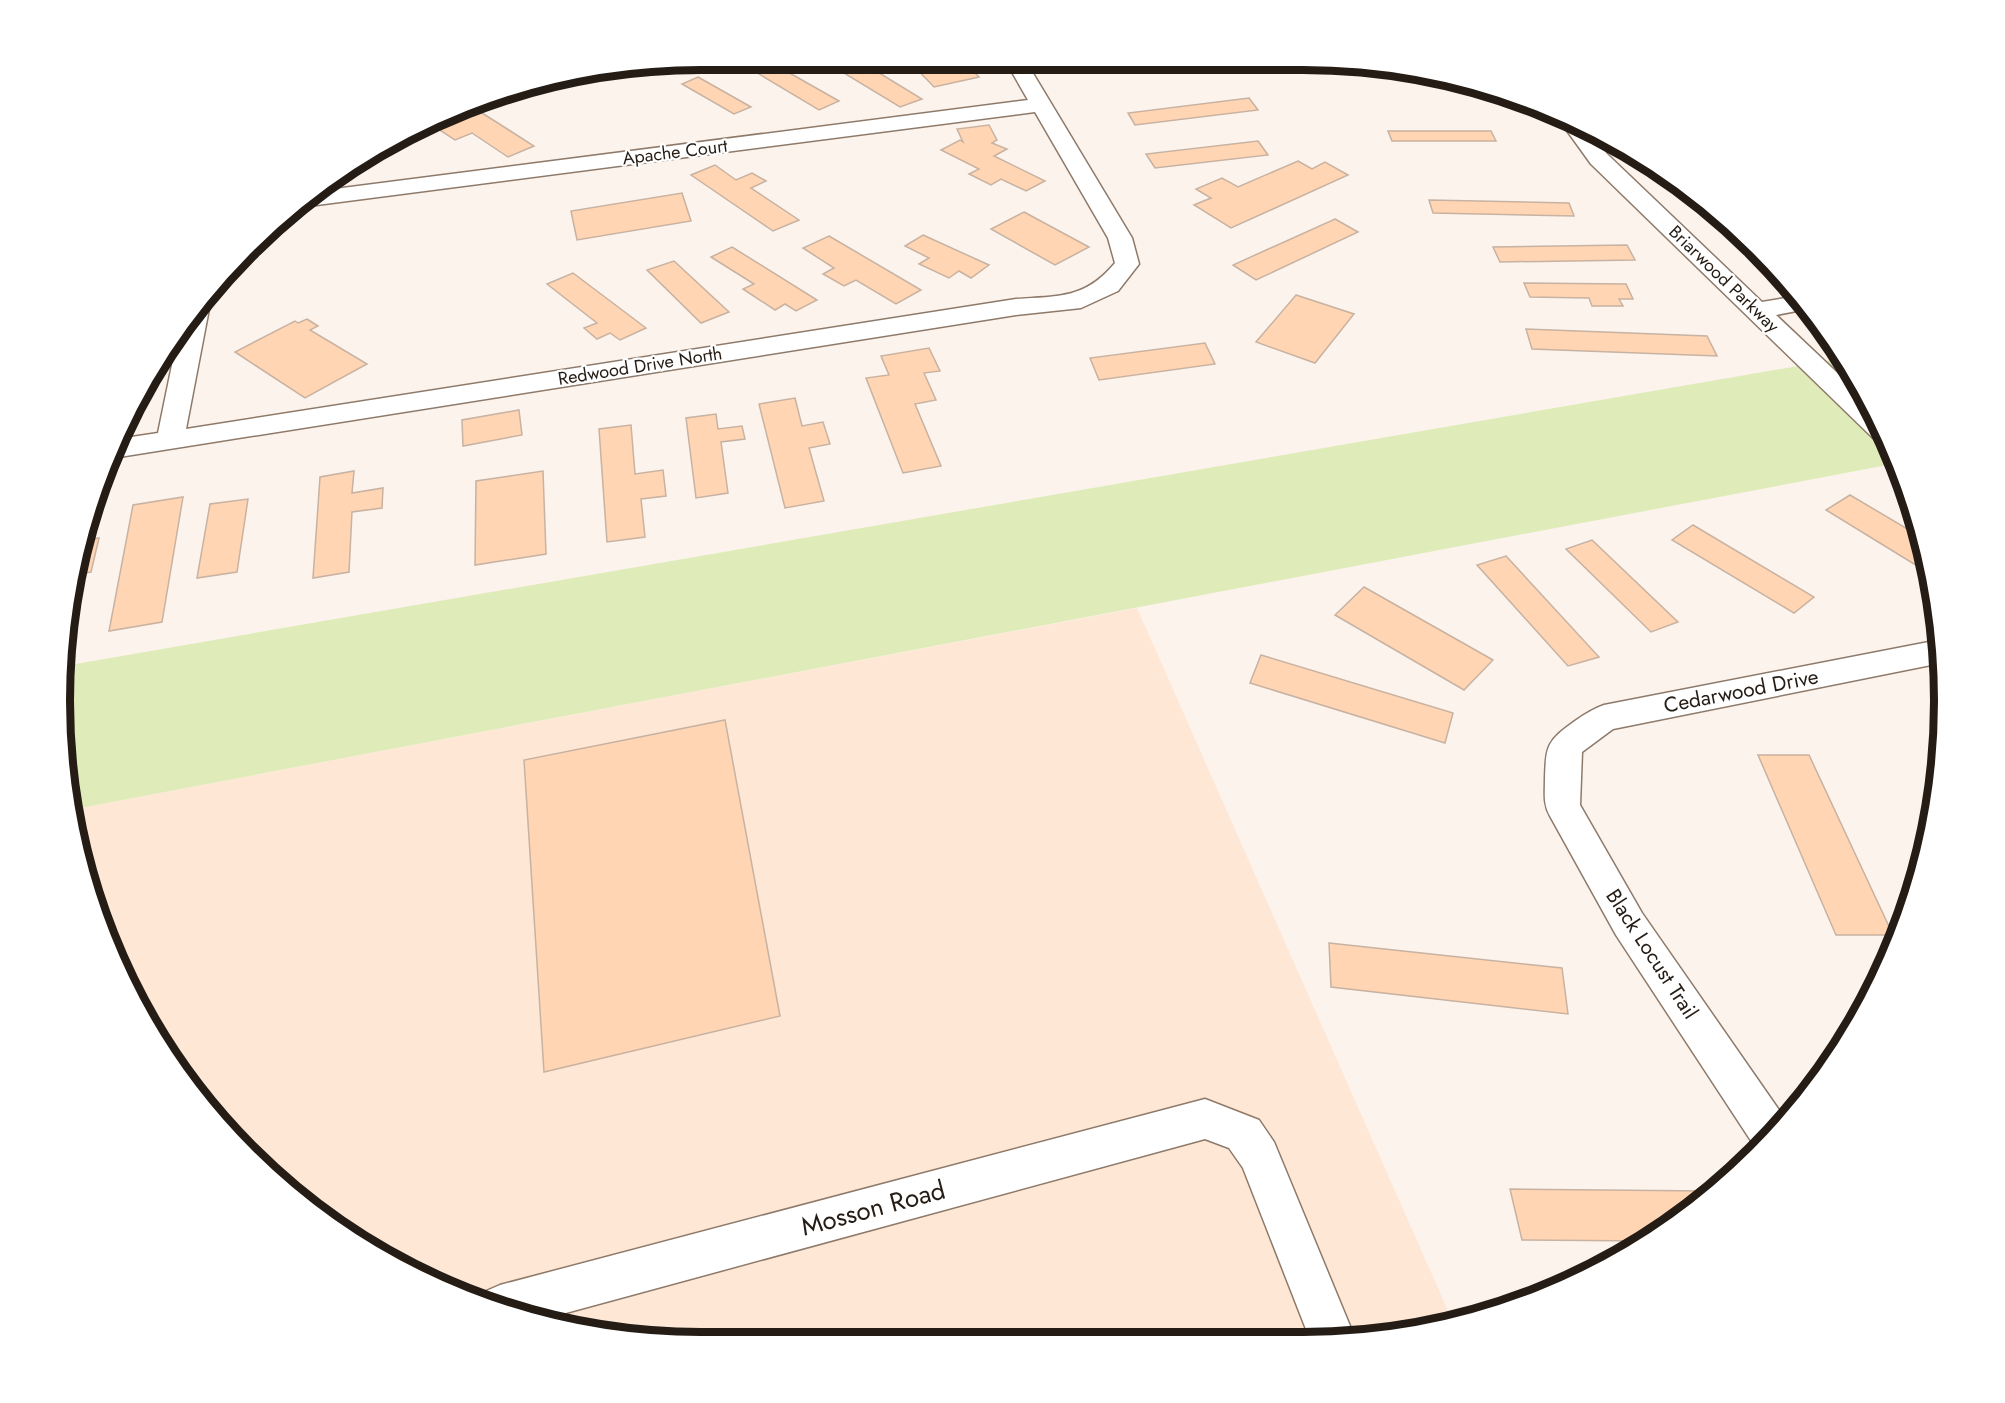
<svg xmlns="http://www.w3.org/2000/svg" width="2005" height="1403" viewBox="0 0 2005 1403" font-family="Jost,sans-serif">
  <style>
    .built { fill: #fee7d4 }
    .green { fill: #dfecb9 }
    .building { fill: #ffd5b4; stroke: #c8b2a1; stroke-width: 1.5 }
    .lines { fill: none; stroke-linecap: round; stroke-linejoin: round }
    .street-casing { stroke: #8e7a6a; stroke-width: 3 }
    .street { fill: #fff; fill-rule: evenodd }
    .labels { text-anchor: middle; stroke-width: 4.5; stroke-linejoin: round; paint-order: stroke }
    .far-street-label { font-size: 18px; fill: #241c15; stroke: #fff }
    .street-label { font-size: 21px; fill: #241c15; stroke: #fff }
    .near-street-label { font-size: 26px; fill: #241c15; stroke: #fff }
    .rim { fill: none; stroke: #241c15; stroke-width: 8 }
  </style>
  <rect width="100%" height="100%" fill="#fcf3ec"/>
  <polygon class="built" points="1137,608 1453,1322 1428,1331 1304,1343 702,1343 576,1331 456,1294 345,1235 248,1155 168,1058 126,986 72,826 70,810"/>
  <polygon class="green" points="1844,358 1898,463 70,810 61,743 64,666"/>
  <g class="building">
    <polygon points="858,60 922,99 900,107 824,61"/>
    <polygon points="908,60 962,60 979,77 934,87"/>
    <polygon points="1073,60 1147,60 1079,68"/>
    <polygon points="779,67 839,101 819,110 759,74"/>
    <polygon points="698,77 751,107 734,114 682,84"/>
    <polygon points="1249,98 1258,110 1135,125 1128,113"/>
    <polygon points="471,106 534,146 508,157 472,133 455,140 438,129 457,122 447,115"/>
    <polygon points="989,125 997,140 992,143 1007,149 994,156 1045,181 1026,191 1001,179 991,185 969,174 979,169 941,150 960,140 963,142 957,129"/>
    <polygon points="1388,131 1491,131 1496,141 1392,141"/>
    <polygon points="1258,141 1268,155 1155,168 1146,154"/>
    <polygon points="378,149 383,152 348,166"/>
    <polygon points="1298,161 1312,169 1325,162 1348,175 1231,228 1194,205 1211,198 1196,189 1222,178 1238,187"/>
    <polygon points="715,165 736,180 752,173 766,181 751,188 799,220 773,231 691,175"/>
    <polygon points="682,193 691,221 577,240 571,211"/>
    <polygon points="1429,200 1569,203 1574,216 1433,213"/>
    <polygon points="1024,212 1089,247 1055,265 991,229"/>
    <polygon points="1335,219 1358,232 1256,280 1233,265"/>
    <polygon points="923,235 989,265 971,278 959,271 949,278 919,264 929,258 905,246"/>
    <polygon points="829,236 921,290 896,304 856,280 844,286 823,274 834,268 803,248"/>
    <polygon points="1627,245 1635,260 1500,262 1493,247"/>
    <polygon points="732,247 817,300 796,311 785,304 775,310 743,289 754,284 711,257"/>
    <polygon points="674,261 729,312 701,323 647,270"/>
    <polygon points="573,273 646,328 620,340 610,333 597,339 584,328 597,323 547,284"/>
    <polygon points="1524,283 1626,284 1633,299 1619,299 1623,306 1592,306 1589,298 1530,297"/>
    <polygon points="1296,295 1354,314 1315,363 1256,342"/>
    <polygon points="307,319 318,326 310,330 367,364 305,398 235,352 295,321 298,323"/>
    <polygon points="1526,329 1707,336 1717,356 1532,349"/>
    <polygon points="1205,343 1215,364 1099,380 1090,358"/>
    <polygon points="929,348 940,371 924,373 936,400 915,404 941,466 903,473 866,378 889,375 881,356"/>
    <polygon points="795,398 802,426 823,422 830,444 809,448 824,501 785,508 759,404"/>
    <polygon points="519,410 522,435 463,446 462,420"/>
    <polygon points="716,414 718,429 742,426 745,439 721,442 728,493 696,498 686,418"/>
    <polygon points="631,425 635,474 663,470 666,496 641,499 645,537 607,542 599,429"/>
    <polygon points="354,471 352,493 383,488 382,508 352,512 349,572 313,578 320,477"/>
    <polygon points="543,471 546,554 475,565 476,481"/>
    <polygon points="1850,495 1921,537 1932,575 1826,510"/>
    <polygon points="183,497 162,622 109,631 133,505"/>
    <polygon points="248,499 237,572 197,578 210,504"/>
    <polygon points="1693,525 1814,597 1794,613 1672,540"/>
    <polygon points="99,538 91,572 77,574 86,540"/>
    <polygon points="1592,540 1678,622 1651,632 1566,549"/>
    <polygon points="1506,556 1599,657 1568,666 1477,565"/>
    <polygon points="1364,587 1493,660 1464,690 1335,615"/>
    <polygon points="1261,655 1453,713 1445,743 1250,683"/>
    <polygon points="725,720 780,1016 544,1072 524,760"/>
    <polygon points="1758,755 1809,755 1893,935 1836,935"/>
    <polygon points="1329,943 1562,968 1568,1014 1331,987"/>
    <polygon points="1510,1189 1705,1191 1707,1196 1649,1241 1522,1240"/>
  </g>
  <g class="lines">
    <g class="street-casing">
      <g id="street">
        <path d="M 1005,60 L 1025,60 L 1132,238 L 1139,264 L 1118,291 L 1081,308 L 1016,315 L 113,458 L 109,457 L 118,439 L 158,433 L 179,331 L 201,303 L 205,304 L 209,309 L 186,429 L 1016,299 C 1059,296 1085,299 1115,263 L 1108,238 L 1035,112 L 309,206 L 304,205 L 319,191 L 1028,100 Z"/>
        <polygon points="1563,118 1585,126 1607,154 1762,302 1797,296 1807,309 1776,315 1867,401 1887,440 1873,438 1591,164 1560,121"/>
        <path d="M 1939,640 L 1941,663 L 1613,729 L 1582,752 L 1580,805 L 1642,913 L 1786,1120 L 1760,1151 L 1757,1150 L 1616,935 L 1550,816 C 1543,804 1545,793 1545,779 C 1546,745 1547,741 1575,721 C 1585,714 1593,709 1604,705 Z"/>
        <polygon points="1205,1099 1259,1120 1274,1142 1355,1338 1311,1342 1243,1168 1229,1148 1205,1139 540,1320 480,1301 484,1292 500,1285"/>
      </g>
    </g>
    <use href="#street" class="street"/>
  </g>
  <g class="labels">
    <g class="far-street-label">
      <text transform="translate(675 152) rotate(-7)" y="6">Apache Court</text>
      <text transform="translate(1724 279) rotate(44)" y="6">Briarwood Parkway</text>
      <text transform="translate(640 366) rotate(-9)" y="6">Redwood Drive North</text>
    </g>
    <g class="street-label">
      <text transform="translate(1741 691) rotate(-11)" y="7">Cedarwood Drive</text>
      <text transform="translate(1652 954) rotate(57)" y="7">Black Locust Trail</text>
    </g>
    <g class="near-street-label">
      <text transform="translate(873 1208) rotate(-15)" y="9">Mosson Road</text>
    </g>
  </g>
  <path d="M0 0H2005V1403H0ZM701 70H1303A631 631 0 0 1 1934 701V701A631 631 0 0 1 1303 1332H701A631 631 0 0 1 70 701V701A631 631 0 0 1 701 70Z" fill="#fff" fill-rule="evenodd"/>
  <path class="rim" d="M701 70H1303A631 631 0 0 1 1934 701V701A631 631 0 0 1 1303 1332H701A631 631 0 0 1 70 701V701A631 631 0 0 1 701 70Z"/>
</svg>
